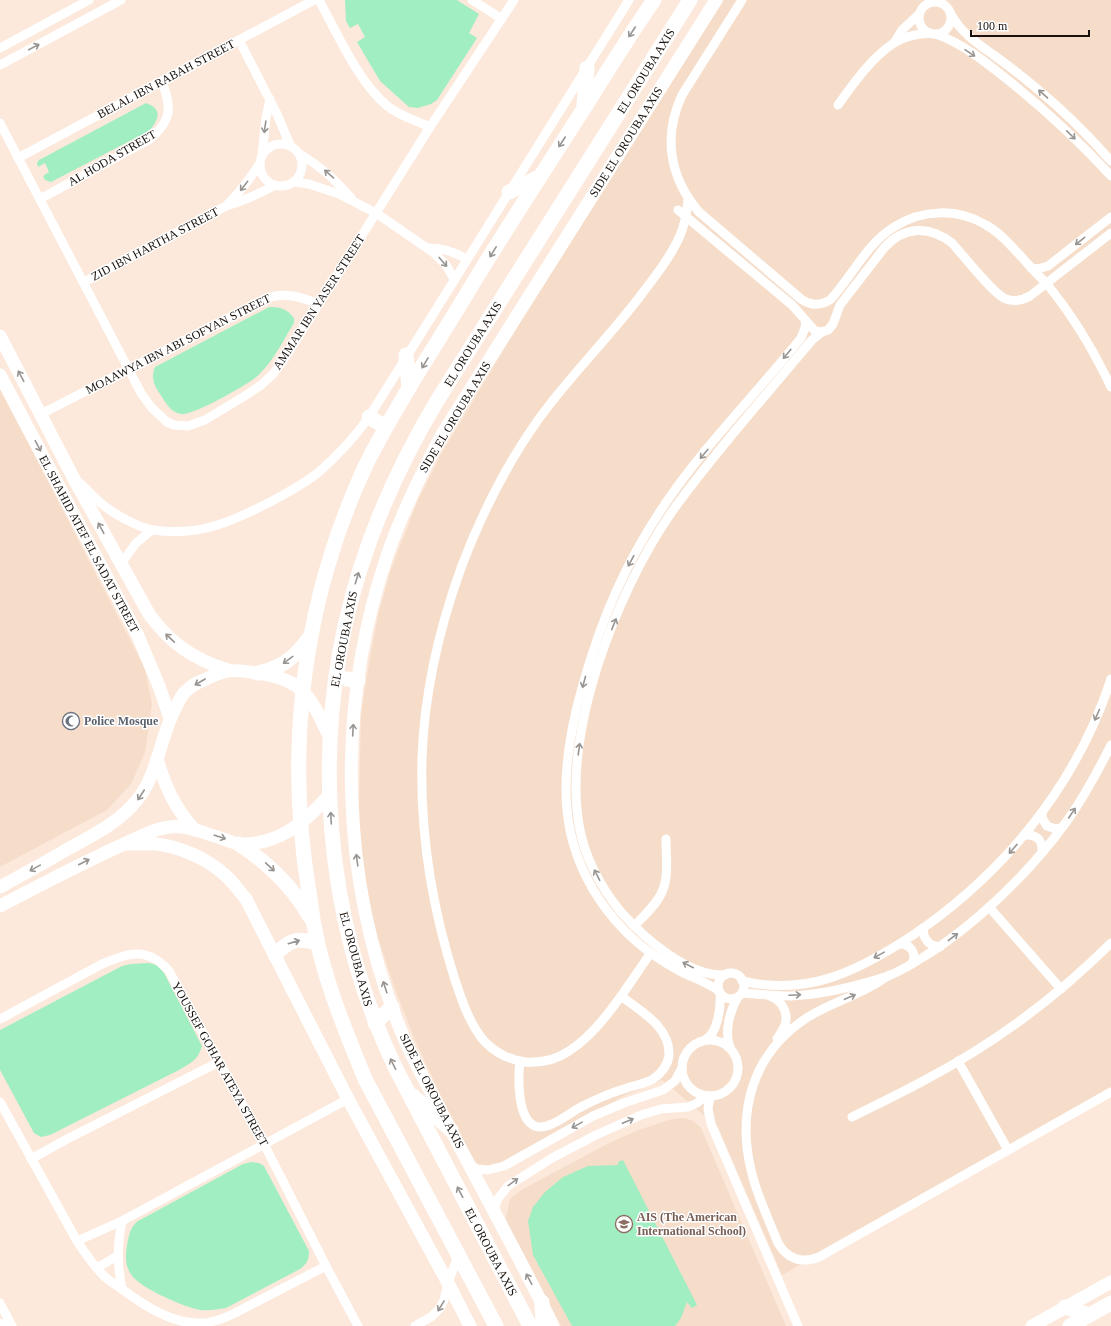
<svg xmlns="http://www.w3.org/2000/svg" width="1111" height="1326" viewBox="0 0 1111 1326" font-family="Georgia,serif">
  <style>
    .built { fill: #f5ddca }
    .green { fill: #a2eec3 }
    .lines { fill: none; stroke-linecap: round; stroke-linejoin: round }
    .street { stroke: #fff; stroke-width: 9 }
    .secondary { stroke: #fff; stroke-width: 13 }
    .primary { stroke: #fff; stroke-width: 15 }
    .oneway { stroke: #979492 }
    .labels { text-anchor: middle; stroke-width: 3; stroke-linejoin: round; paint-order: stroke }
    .street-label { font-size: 12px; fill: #18110d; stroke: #fff }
    .worship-label { font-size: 12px; font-weight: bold; fill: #5b616d; stroke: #fff; text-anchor: start }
    .education-label { font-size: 12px; font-weight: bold; fill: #785e54; stroke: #fff; text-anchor: start }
  </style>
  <rect width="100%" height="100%" fill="#fce9db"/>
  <g class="built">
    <polygon points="724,0 1111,0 1111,1093 782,1275 718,1127 662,1080 626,1095 496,1165 480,1166 470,1157 416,1043 395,989 377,935 369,903 362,860 359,805 361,714 370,657 378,616 390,572 417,502 440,456 528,309"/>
    <polygon points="0,389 145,669 152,704 145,752 131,784 107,810 0,867"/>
    <polygon points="679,1118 685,1118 693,1121 701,1128 786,1326 561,1326 508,1226 506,1218 510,1199 513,1196 523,1189 609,1143 636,1131 669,1120"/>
  </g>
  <g class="green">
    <polygon points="345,0 457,0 479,14 469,33 477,38 437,100 431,104 418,108 409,107 380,81 357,42 365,37 358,24 350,28 346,21"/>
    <path d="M 146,103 C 163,109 159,120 149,131 L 51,182 L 45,180 L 43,176 L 49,172 L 45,163 L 38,167 L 37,163 L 39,160 Z"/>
    <path d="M 269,307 C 281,307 287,309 294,318 L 294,323 C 285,337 277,354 266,367 C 263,370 259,375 255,378 C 245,386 194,415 182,414 C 173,414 166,404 162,397 C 155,387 150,379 155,367 Z"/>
    <path d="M 149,963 L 157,965 L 164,973 L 202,1046 C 198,1060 191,1063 179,1070 L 50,1135 L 41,1137 L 34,1133 L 0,1070 L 0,1030 L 122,966 L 131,964 Z"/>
    <polygon points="623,1160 697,1305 692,1308 687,1302 681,1318 675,1326 572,1326 533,1255 528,1221 533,1207 545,1192 563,1177 588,1166 618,1165 618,1162"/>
    <path d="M 252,1162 L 259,1163 L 264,1166 L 309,1251 C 309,1260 307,1264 300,1269 L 226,1308 C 215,1310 203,1312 192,1308 C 178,1304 142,1288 133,1277 C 125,1268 125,1256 127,1245 C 129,1235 130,1227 138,1221 L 243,1164 Z"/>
  </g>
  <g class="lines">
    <g class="street">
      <path d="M 319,0 C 337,33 358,81 386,105 C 399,116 415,120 430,127"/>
      <polyline points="472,0 502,19"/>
      <path d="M 742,0 L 682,95 C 663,136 669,177 699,212 L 801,299 C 811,306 820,306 830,300 C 852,277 866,244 894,227 C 922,209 958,208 986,225 C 1002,234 1014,249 1026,262 C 1033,270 1040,277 1047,284 C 1073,316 1094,351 1111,387"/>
      <circle cx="935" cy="18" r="16"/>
      <path d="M 951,14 C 961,33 978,44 995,56 C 1009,66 1023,77 1036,88 C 1063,110 1088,135 1111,161"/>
      <path d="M 936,34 C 961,43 983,60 1003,76 C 1042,107 1078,140 1111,176"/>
      <polyline points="239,40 277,114 290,145"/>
      <polyline points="894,43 902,30 919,14"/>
      <polyline points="0,48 89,0"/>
      <polyline points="0,65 121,0"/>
      <path d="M 838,105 C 853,84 872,57 894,43 C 904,36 918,34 930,33"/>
      <polyline points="0,123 141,393 151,407 167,422 174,425 188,426 205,420 248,394 261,385 273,374 283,361 430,127 514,0"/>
      <circle cx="281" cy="165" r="21"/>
      <path d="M 300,154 C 320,166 336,180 351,198"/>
      <polyline points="262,155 266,118 270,99"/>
      <polyline points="18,158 314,0"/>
      <polyline points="294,182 309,184 339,194 376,213 434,253 446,265 454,279"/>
      <path d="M 40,199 L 150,139 C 173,119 171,108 162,81"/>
      <path d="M 227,205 C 240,192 250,179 260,163"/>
      <path d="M 678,210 L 792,305 L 815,331 L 822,332 L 828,330 L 833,324 L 840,305 L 884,248 C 904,226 929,225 952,243 C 963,255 994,295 1006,299 C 1015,302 1023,300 1030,296 L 1111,233"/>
      <path d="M 428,248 C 443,248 454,251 466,259"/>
      <polyline points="1031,268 1038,269 1048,266 1111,217"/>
      <path d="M 84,282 L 226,206 C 243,201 259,194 275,185"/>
      <path d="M 41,414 L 270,297 C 288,292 303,298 319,304"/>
      <path d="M 80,483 C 89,491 97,501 107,508 C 118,516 140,528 153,530 C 200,537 234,521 274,500 C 290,491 306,483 320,471 C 338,455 355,437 369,417 L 629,0"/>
      <polyline points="121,564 136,543 152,530"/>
      <polyline points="1042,813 1042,818 1047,826 1056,829 1061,828"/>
      <path d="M 1025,835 C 1036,834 1043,840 1042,851"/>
      <polyline points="989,907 1061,989"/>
      <path d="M 634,926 C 644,916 656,905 662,892 C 669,877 666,856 666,839"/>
      <path d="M 923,928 C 923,939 929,946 940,947"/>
      <path d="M 900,944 C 911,944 917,954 912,964"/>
      <path d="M 650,954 C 629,984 601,1031 569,1051 C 556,1060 541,1063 525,1062 C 510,1060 496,1053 485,1042 C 470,1025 462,1001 455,980 C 432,908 420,835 422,759 C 424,694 439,629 461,568 C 481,515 506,465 538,420 C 571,374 611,336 644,291 C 657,274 670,257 679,238 C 685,225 687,213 688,199"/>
      <circle cx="731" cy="986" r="13"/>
      <path d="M 725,975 C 688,977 644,938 621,912 C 601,888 584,856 579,825 C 563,731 616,594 669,516 C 691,484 716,454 741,424 C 765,396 788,368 812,340 L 822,332"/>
      <path d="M 889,975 C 864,994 834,1001 808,1017 C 752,1053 736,1112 752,1174 C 758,1198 769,1220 778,1243 C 787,1259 802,1264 819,1257 L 1111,1092"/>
      <path d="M 742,981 C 806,996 854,973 907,939 C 1001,877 1076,787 1111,679"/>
      <path d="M 720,992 C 710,983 690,977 678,970 C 646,953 619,929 599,899 C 582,873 570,842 567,810 C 563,769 571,727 582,688 C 601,619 626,561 667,501 C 707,443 757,393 801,338 L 805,328 L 806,321"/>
      <path d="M 742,993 C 758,994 774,996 790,996 C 822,995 857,986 888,976 C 899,972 910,965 920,959 C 974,927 1031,871 1067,821 C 1084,797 1098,771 1111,745"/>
      <path d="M 770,996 C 781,1000 789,1012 785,1025 C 783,1030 780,1034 777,1039"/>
      <path d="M 0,1019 L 102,964 C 129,953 147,946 169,971 L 264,1144 L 326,1266 L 358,1326"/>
      <circle cx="710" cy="1068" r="28"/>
      <path d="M 705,1040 C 718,1033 721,1007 720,993"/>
      <path d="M 730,1047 C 724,1032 730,1010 738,997"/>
      <path d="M 520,1061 C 518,1077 517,1119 535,1126 C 548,1131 568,1114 579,1108 C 594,1100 610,1093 627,1088 C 635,1085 645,1084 653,1079 C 661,1074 668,1065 669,1055 C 670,1026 640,1011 621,996"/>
      <polyline points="958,1061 1008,1150"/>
      <polyline points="710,1096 708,1109 711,1124 798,1326"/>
      <path d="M 0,1102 L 77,1241 C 85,1253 93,1265 103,1275 C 109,1281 116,1285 123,1290 C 145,1306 172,1324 201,1323 C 211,1323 222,1319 231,1315 L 326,1266"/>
      <path d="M 852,1117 C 876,1105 901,1093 925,1080 C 993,1044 1057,997 1111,943"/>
      <polyline points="31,1159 69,1138 219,1062"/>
      <polyline points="469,1165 477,1169 488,1170 504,1166 593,1116 624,1103 663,1090 675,1081 682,1068"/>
      <polyline points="494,1212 497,1200 508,1186 552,1158 596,1135 641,1115 661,1109 688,1107 697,1103 706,1096"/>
      <path d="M 122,1221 C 117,1246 117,1264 122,1289"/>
      <polyline points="77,1241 122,1221 348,1099"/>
      <polyline points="97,1268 117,1256"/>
      <polyline points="0,1303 12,1326"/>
      <polyline points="0,1323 12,1326"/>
      <polyline points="415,1326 431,1317 440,1308 444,1300 448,1283 458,1256"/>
    </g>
    <g class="secondary">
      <path d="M 0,336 L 74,479 L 149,614 C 170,643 193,659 228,670"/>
      <polyline points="0,375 138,636 159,686 170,718"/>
      <path d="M 157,759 C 165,786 175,809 195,830"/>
      <path d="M 124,844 C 134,844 145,844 155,844 C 179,846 208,859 225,875 C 233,882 239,891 246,899 L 348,1099 L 448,1283 L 470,1326"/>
      <path d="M 0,887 C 22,875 44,863 66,850 C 91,836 119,823 137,800 C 158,775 160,737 175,709 C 178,703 181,695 186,691 C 191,686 198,682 204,680 C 225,669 233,669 256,673 C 305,679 310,697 330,738"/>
      <path d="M 0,906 C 40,885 80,864 122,845 C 137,838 153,829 170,827 C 181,825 200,831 211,835 C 220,837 231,843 240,844 C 279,845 306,822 329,795"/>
      <path d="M 553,1326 C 522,1262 487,1199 454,1136 C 437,1103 419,1072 404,1038 C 340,886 334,710 388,553 C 402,513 421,474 441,436 L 716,0"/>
      <polyline points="1032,1326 1111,1282"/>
    </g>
    <g class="primary">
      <polyline points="584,105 587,68"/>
      <polyline points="509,192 539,177"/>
      <polyline points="406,355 409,388"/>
      <polyline points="369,417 386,427"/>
      <path d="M 258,673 C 281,668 295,658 309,638"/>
      <polyline points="336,678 358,680"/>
      <path d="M 239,844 C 268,863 292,886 310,917"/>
      <path d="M 275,955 C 289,940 298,937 317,943"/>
      <polyline points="375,1023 392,1007"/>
      <polyline points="413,1096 451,1130"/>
      <polyline points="542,1302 543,1326"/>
      <polyline points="1065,1307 1089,1315"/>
      <path d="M 496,1326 L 365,1079 C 347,1035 329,991 318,945 C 314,927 311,909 309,892 C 285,748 303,602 364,469 C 379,437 398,407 416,376 C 436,344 456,312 475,280 C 510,223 547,166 583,110 C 606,73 629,36 654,0"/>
      <path d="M 530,1326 L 395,1067 C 318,905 308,712 369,543 C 387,493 410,446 437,401 L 690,0"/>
      <polyline points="1070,1326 1111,1303"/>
    </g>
  </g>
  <defs><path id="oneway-shaft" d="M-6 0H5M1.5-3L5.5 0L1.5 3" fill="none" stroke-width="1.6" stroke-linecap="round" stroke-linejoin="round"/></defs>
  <g class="oneway">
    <use href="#oneway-shaft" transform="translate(632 32) rotate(123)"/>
    <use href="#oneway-shaft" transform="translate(34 47) rotate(-28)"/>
    <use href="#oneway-shaft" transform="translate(970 53) rotate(34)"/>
    <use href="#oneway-shaft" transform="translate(1043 94) rotate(-139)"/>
    <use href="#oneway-shaft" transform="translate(265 127) rotate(98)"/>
    <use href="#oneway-shaft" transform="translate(1071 135) rotate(44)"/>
    <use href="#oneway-shaft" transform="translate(562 142) rotate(123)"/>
    <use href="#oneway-shaft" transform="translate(329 174) rotate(-139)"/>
    <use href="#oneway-shaft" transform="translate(244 186) rotate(128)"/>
    <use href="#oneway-shaft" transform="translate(1080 241) rotate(142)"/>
    <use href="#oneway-shaft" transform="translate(493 252) rotate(122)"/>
    <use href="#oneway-shaft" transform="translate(443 262) rotate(50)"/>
    <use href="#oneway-shaft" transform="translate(787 354) rotate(130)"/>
    <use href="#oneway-shaft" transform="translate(425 363) rotate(121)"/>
    <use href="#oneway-shaft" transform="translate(21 376) rotate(-118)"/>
    <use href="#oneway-shaft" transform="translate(38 446) rotate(62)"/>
    <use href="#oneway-shaft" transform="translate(704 454) rotate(130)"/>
    <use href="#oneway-shaft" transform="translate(101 528) rotate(-118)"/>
    <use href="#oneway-shaft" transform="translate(631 561) rotate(118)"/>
    <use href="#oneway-shaft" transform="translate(357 578) rotate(-73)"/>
    <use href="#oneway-shaft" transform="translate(614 624) rotate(-68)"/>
    <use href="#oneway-shaft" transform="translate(170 638) rotate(-137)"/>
    <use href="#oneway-shaft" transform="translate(288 660) rotate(144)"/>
    <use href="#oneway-shaft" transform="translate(200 682) rotate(150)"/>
    <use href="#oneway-shaft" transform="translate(584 682) rotate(105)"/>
    <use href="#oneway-shaft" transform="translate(1097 715) rotate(114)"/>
    <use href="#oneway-shaft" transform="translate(353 730) rotate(-87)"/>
    <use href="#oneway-shaft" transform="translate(579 749) rotate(-82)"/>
    <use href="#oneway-shaft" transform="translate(141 795) rotate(123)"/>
    <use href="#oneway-shaft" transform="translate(1072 813) rotate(-56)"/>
    <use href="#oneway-shaft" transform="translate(331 818) rotate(-93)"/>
    <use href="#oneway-shaft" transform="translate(220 837) rotate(18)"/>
    <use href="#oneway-shaft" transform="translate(1013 849) rotate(131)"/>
    <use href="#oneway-shaft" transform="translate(357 860) rotate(-98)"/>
    <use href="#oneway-shaft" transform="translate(84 862) rotate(-27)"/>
    <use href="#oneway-shaft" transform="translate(270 867) rotate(43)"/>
    <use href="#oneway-shaft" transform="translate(35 868) rotate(151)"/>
    <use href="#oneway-shaft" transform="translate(597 875) rotate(-117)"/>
    <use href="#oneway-shaft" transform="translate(953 937) rotate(-37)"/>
    <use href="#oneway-shaft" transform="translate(294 942) rotate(-16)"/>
    <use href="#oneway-shaft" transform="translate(879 955) rotate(151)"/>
    <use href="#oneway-shaft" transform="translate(688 965) rotate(-153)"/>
    <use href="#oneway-shaft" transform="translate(385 987) rotate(-108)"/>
    <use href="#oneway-shaft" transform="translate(795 995) rotate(-3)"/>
    <use href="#oneway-shaft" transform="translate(850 997) rotate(-23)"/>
    <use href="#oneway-shaft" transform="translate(393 1064) rotate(-116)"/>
    <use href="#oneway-shaft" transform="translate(628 1121) rotate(-23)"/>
    <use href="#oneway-shaft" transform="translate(577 1125) rotate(151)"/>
    <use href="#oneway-shaft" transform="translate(513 1182) rotate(-36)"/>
    <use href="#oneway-shaft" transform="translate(460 1192) rotate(-118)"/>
    <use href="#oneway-shaft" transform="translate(529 1279) rotate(-118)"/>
    <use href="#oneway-shaft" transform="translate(441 1306) rotate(121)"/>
  </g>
  <defs>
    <g id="mosque-ring" transform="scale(0.9)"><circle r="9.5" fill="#fff" stroke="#6b7280" stroke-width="1.5"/><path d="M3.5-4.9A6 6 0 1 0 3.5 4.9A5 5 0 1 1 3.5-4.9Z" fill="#6b7280"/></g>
    <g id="school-ring" transform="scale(0.9)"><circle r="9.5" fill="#fff" stroke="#8d6e63" stroke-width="1.5"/><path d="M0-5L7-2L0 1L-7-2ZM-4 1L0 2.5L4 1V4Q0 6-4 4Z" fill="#8d6e63"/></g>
  </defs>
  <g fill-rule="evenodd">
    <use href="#mosque-ring" x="71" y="721"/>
    <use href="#school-ring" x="624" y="1224"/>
  </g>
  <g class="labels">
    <g class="street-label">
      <text transform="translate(646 71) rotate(-58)" y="4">EL OROUBA AXIS</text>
      <text transform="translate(166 79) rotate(-28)" y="4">BELAL IBN RABAH STREET</text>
      <text transform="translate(626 142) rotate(-58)" y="4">SIDE EL OROUBA AXIS</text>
      <text transform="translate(112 158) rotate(-30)" y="4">AL HODA STREET</text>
      <text transform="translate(155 244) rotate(-28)" y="4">ZID IBN HARTHA STREET</text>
      <text transform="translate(319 302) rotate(-57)" y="4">AMMAR IBN YASER STREET</text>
      <text transform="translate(178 344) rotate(-27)" y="4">MOAAWYA IBN ABI SOFYAN STREET</text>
      <text transform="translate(473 344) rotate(-58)" y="4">EL OROUBA AXIS</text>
      <text transform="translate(455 417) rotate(-59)" y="4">SIDE EL OROUBA AXIS</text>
      <text transform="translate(89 544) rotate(62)" y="4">EL SHAHID ATEF EL SADAT STREET</text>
      <text transform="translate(344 639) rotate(-79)" y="4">EL OROUBA AXIS</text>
      <text transform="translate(356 959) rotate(75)" y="4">EL OROUBA AXIS</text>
      <text transform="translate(220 1064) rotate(61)" y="4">YOUSSEF GOHAR ATEYA STREET</text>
      <text transform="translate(432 1091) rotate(63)" y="4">SIDE EL OROUBA AXIS</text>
      <text transform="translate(491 1252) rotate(62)" y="4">EL OROUBA AXIS</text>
    </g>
    <g class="worship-label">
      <text x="84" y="725">Police Mosque</text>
    </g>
    <g class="education-label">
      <text x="637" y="1221">AIS (The American<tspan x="637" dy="14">International School)</tspan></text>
    </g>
  </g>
  <path d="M971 30v6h118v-6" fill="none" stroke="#18110d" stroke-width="2"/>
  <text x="977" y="30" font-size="12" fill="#18110d" stroke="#ffffff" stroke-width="3" paint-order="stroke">100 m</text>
</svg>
